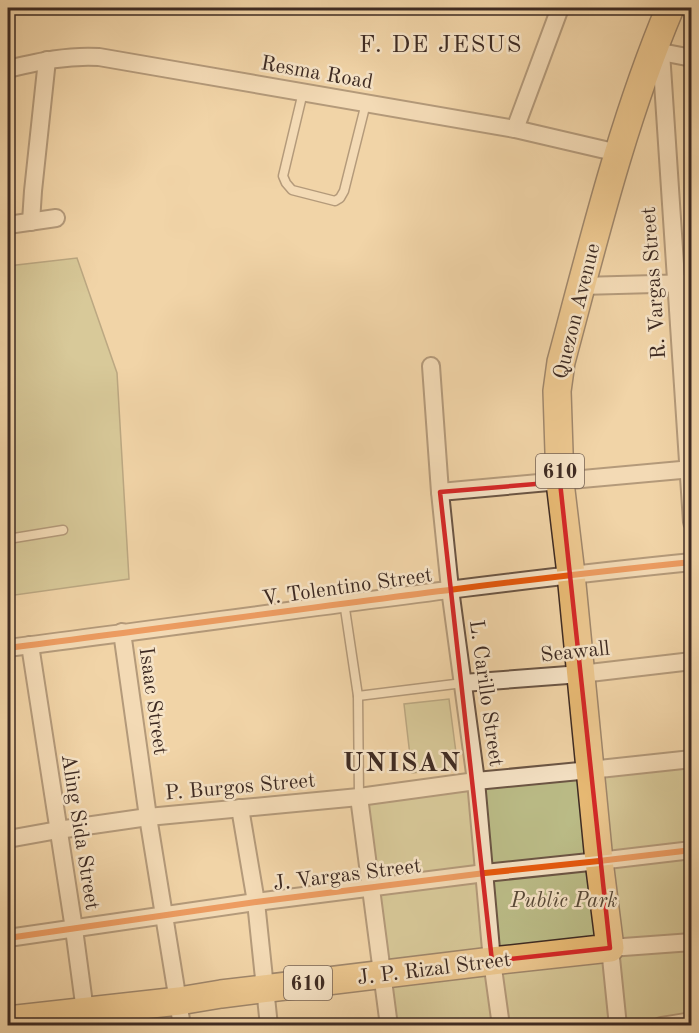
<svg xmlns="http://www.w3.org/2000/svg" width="699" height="1033" viewBox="0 0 699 1033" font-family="'Old Standard TT',serif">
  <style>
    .green { fill: #bbbc87; stroke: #7c7455; stroke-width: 1.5 }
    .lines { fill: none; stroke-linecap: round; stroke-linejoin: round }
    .service-casing { stroke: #6b5544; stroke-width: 11 }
    .minor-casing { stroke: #6b5544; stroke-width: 20 }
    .primary-casing { stroke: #3e2b23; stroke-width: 30 }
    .service { stroke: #f6e3c6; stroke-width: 8 }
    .minor { stroke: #f6e3c6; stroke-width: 16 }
    .primary { stroke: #e8ba74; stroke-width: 27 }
    .cycleway-casing { stroke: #f6e3c6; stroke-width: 10 }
    .cycleway { stroke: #e8590c; stroke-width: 6 }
    .marked { fill: none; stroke: #d62828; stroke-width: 4.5; stroke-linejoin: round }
    .labels { text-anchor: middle; stroke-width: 5; stroke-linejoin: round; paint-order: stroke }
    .shield { fill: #f6e3c6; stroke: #756254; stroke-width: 1.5 }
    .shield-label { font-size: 20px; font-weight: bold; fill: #3e2b23 }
    .street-label { font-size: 21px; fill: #3e2b23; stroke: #f6e3c6 }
    .park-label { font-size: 21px; font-style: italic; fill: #574837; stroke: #f6e3c6 }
    .quarter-label { font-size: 24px; letter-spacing: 1.5px; fill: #3e2b23; stroke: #f6e3c6 }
    .district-label { font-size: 27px; font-weight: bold; letter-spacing: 1.5px; fill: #3e2b23; stroke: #f6e3c6 }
  </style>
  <rect width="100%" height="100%" fill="#f1d4a7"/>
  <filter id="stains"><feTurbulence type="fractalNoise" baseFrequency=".00333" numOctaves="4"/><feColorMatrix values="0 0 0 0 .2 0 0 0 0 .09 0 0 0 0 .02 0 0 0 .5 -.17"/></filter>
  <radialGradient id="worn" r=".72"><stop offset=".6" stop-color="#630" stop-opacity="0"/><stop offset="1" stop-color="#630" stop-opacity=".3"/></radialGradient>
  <g class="green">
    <polygon points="77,258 117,373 129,579 8,596 8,266"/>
    <polygon points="449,699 458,768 412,773 404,704"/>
    <polygon points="691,758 691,1025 389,1025 359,797"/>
  </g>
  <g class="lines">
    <g class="service-casing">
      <g id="service">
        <polyline points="303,92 283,176 286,183 292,190 335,201 340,198 344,191 366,103"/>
        <polyline points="8,539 63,530"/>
        <polyline points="344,602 358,696 359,797"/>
        <polyline points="358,696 463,683"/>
      </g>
    </g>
    <g class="minor-casing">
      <g id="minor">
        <polyline points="653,50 661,52 692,522"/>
        <polyline points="661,52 692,58"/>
        <path d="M 8,69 C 38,62 67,55 99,57 L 515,129 L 618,153"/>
        <polyline points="515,129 560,8"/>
        <polyline points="31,222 33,191 47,60"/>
        <polyline points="8,225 56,218"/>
        <polyline points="581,286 692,283"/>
        <polyline points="431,366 440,492 450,589 476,781 492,961 501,1026"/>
        <polyline points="440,492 692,469"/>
        <polyline points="122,632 148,817 182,1026"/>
        <polyline points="30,645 74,929 87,1026"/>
        <path d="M 8,648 C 236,619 463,585 692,562"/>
        <polyline points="463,683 581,674 692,661"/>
        <polyline points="359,797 389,1026"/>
        <polyline points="240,808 256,902 269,1026"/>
        <polyline points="8,839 58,830 148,817 359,797 476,781 590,770 692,759"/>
        <polyline points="8,938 256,902 485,873 599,861 692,850"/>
        <polyline points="618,1026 610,948 692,942"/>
        <polyline points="661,1026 692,1021"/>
      </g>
    </g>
    <g class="primary-casing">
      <path id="primary" d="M 8,1020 L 179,1001 L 221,994 L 492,961 L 610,948 L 599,861 L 571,574 L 560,482 L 557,391 L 561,362 C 593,243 622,122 670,8"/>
    </g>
    <use href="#service" class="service"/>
    <use href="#minor" class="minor"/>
    <use href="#primary" class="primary"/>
    <g class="cycleway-casing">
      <g id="cycleway">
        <path d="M 8,648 C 236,619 463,585 692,562"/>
        <polyline points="8,938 256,902 485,873 599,861 692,850"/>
      </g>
    </g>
    <use href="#cycleway" class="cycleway"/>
  </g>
  <path d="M0 0H699V1033H0ZM 560,482 L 610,948 L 492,961 L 440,492 Z" fill="#f1d4a7" fill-opacity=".55" fill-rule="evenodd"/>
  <path class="marked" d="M 560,482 L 610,948 L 492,961 L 440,492 Z"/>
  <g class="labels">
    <g class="shield">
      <rect x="536" y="454" width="48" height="34" rx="4.5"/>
      <rect x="284" y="966" width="48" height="34" rx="4.5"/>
    </g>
    <g class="shield-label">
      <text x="560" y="478">610</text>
      <text x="308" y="990">610</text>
    </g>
    <g class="street-label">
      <text transform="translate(317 72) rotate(10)" y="7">Resma Road</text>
      <text transform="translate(653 283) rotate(-94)" y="7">R. Vargas Street</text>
      <text transform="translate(576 311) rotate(-76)" y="7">Quezon Avenue</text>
      <text transform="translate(347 586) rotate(-8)" y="7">V. Tolentino Street</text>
      <text transform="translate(575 651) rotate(-6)" y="7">Seawall</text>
      <text transform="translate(487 693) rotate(82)" y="7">L. Carillo Street</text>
      <text transform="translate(154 701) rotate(82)" y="7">Isaac Street</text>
      <text transform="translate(240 786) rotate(-5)" y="7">P. Burgos Street</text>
      <text transform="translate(81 832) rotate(81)" y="7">Aling Sida Street</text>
      <text transform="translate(347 874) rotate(-7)" y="7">J. Vargas Street</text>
      <text transform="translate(434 968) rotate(-7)" y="7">J. P. Rizal Street</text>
    </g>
    <g class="park-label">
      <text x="564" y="907">Public Park</text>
    </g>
    <g class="quarter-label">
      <text x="441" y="52">F. DE JESUS</text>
    </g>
    <g class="district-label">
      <text x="402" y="771">UNISAN</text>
    </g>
  </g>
  <rect width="699" height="1033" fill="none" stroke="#f1d4a7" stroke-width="30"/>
  <rect x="9" y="9" width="681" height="1015" fill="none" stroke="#3e2b23" stroke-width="3"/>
  <rect x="15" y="15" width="669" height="1003" fill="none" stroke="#3e2b23" stroke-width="1.5"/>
  <rect width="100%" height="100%" filter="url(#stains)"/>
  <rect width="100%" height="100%" fill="url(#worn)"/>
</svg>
